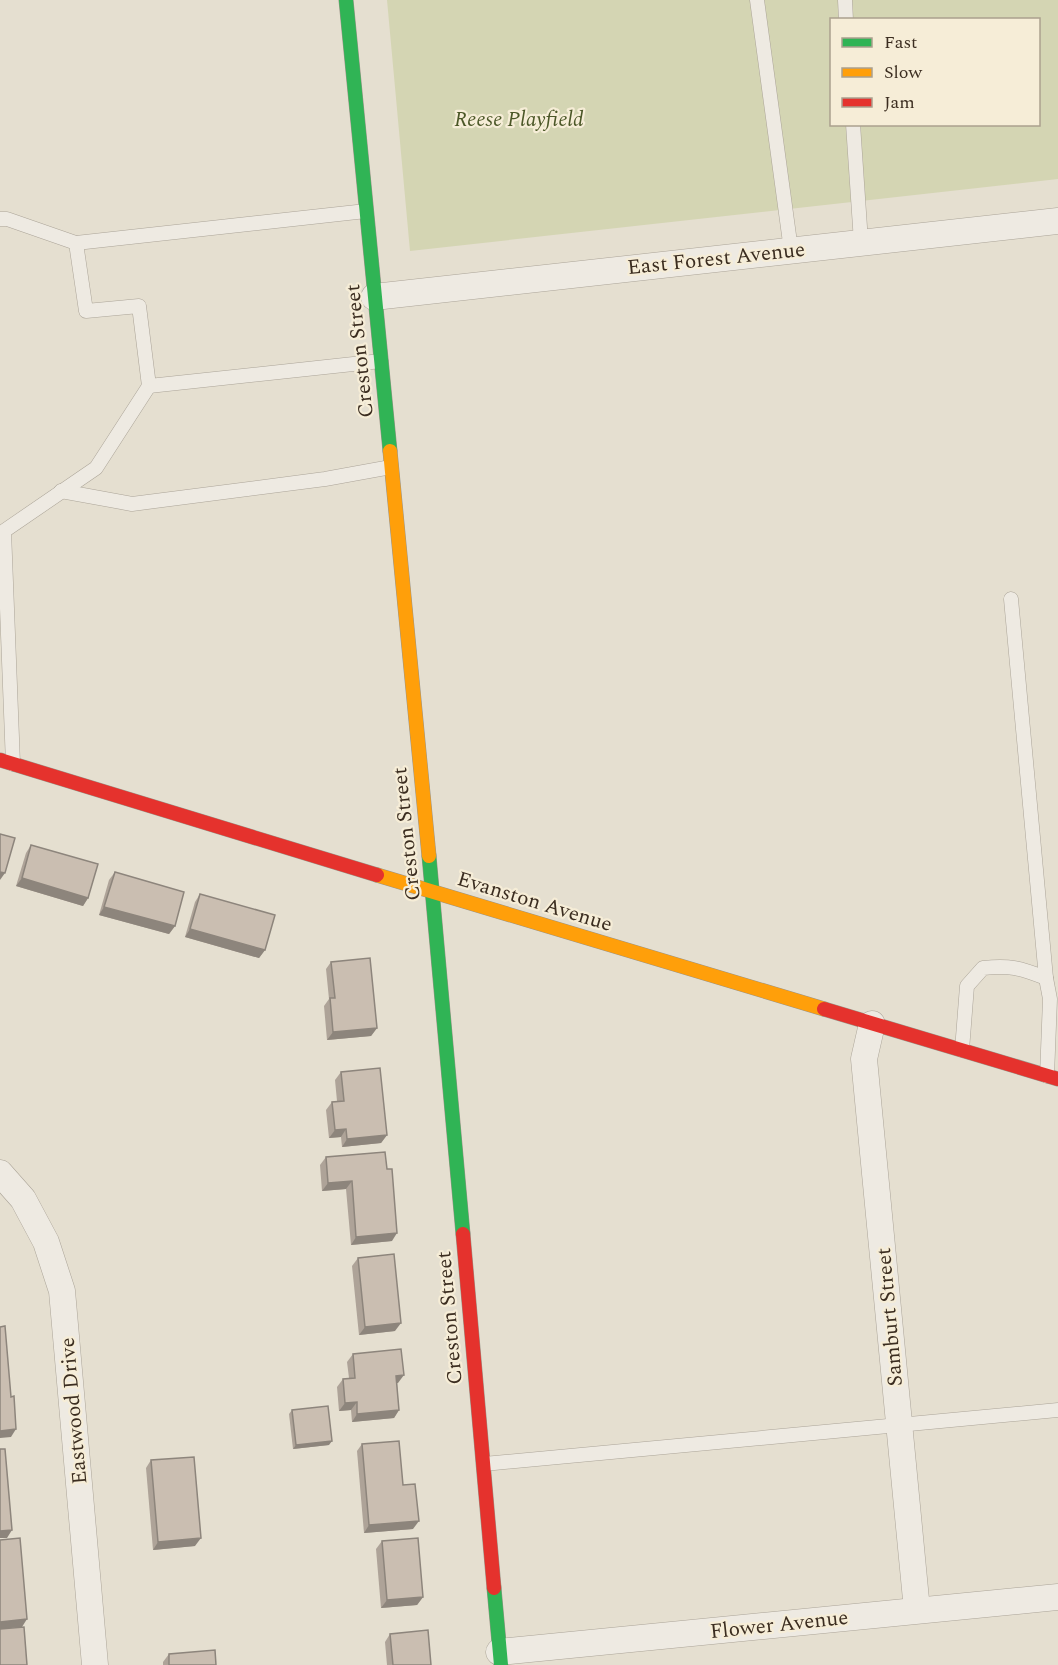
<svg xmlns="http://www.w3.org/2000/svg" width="1058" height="1665" viewBox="0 0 1058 1665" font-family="Spectral,serif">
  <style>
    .green { fill: #d4d5b3; fill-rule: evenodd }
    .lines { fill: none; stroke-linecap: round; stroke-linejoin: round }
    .lane-casing { stroke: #aba498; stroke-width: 15 }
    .street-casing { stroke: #aba498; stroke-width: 27 }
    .fast-casing { stroke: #9a9488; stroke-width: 15 }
    .slow-casing { stroke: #9a9488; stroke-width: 15 }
    .jam-casing { stroke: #9a9488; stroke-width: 15 }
    .lane { stroke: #eeeae2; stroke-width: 14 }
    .street { stroke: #eeeae2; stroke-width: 26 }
    .fast { stroke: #30b455; stroke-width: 14 }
    .slow { stroke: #ff9f0a; stroke-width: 14 }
    .jam { stroke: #e5322d; stroke-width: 14 }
    .wall { fill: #aea398 }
    .shaded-wall { fill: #8d857c }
    .building { fill: #cabeb1; stroke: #8d857c; stroke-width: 1.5 }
    .labels { text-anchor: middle; stroke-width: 4.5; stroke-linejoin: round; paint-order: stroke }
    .park-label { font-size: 21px; font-style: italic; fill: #4b5727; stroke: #f6edd7 }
    .street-label { font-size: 21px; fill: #3b2d20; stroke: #f6edd7 }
  </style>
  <rect width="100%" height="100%" fill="#e5dfd0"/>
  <path class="green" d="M 387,0 L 1058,0 L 1058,179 L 410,251 ZM 832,20 L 1038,20 L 1038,124 L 832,124 Z"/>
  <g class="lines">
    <g class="lane-casing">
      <g id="lane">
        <polyline points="757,0 791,250"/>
        <polyline points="845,0 846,20"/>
        <polyline points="853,124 861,242"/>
        <polyline points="366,211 76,243 86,311 139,306 149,386 381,361"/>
        <polyline points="0,219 7,219 76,243"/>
        <polyline points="61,491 132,504 325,479 391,467"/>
        <polyline points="1011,599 1046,978"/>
        <polyline points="13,764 4,531 96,468 149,386"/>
        <path d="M 962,1050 L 967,986 L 983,968 C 1010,965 1020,968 1046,978 L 1050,999 L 1047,1076"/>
        <polyline points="484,1464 1058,1410"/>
      </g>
    </g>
    <g class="street-casing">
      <g id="street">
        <polyline points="374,297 1058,221"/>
        <polyline points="872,1024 864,1059 917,1610"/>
        <polyline points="0,1173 23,1199 46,1242 62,1291 95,1665"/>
        <polyline points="499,1652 1058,1597"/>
      </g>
    </g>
    <g class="fast-casing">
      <g id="fast">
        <polyline points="346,0 390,451"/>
        <polyline points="429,856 463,1234"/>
        <polyline points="494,1588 501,1665"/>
      </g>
    </g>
    <g class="slow-casing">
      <g id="slow">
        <polyline points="390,451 429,856"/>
        <polyline points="377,875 824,1009"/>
      </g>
    </g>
    <g class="jam-casing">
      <g id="jam">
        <polyline points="0,760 377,875"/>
        <polyline points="824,1009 1058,1079"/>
        <polyline points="463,1234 494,1588"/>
      </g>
    </g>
    <use href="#lane" class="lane"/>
    <use href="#street" class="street"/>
    <use href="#fast" class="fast"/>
    <use href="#slow" class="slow"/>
    <use href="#jam" class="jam"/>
  </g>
  <g class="wall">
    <polygon points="31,845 88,898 83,906 16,886 26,853"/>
    <polygon points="115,872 175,926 169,934 99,915 109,880"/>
    <polygon points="200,894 265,950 259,958 185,937 195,902"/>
    <polygon points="331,962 377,1028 371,1036 327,1040 324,1006 329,999 326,969"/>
    <polygon points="341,1072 387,1135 381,1143 342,1147 341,1137 329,1138 326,1110 332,1102 337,1101 335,1080"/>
    <polygon points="385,1152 392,1241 351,1245 346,1189 322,1191 320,1165 326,1157"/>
    <polygon points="358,1258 395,1331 359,1335 352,1266"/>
    <polygon points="353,1354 398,1383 397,1383 399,1410 394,1418 352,1422 351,1410 339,1411 337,1387 343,1379 349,1378 347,1362"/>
    <polygon points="292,1410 329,1445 293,1449 289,1414"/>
    <polygon points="362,1444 403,1485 413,1529 364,1533 357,1451"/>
    <polygon points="151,1460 195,1546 153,1550 146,1468"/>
    <polygon points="382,1541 423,1597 417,1605 381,1608 376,1549"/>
    <polygon points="390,1634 431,1665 387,1665 385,1642"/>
    <polygon points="169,1654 216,1665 163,1665 163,1662"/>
  </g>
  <g class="shaded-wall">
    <polygon points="0,872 5,873 0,880"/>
    <polygon points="22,878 88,898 83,906 16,886"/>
    <polygon points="104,907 175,926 169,934 99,915"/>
    <polygon points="190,929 265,950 259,958 185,937"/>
    <polygon points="377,1028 371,1036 327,1040 333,1032"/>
    <polygon points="346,1129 341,1137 329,1138 335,1130"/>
    <polygon points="387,1135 381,1143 342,1147 347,1139"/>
    <polygon points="352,1181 346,1189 322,1191 328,1183"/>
    <polygon points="397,1233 392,1241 351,1245 356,1237"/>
    <polygon points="401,1323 395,1331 359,1335 365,1327"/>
    <polygon points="404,1375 398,1383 391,1384 396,1376"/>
    <polygon points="357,1402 351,1410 339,1411 345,1403"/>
    <polygon points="399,1410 394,1418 352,1422 357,1414"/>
    <polygon points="16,1429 11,1437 0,1438 0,1431"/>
    <polygon points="332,1441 329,1445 293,1449 296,1445"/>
    <polygon points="419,1521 413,1529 364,1533 369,1525"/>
    <polygon points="12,1530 7,1538 0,1538 0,1531"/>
    <polygon points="201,1538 195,1546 153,1550 158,1542"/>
    <polygon points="423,1597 417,1605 381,1608 387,1600"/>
    <polygon points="27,1619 22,1627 0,1629 0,1622"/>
  </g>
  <g class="building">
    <polygon points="0,834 15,838 5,873 0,872"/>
    <polygon points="31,845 98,864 88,898 22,878"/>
    <polygon points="115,872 184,892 175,926 104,907"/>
    <polygon points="200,894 275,915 265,950 190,929"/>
    <polygon points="370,958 377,1028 333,1032 330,998 335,998 331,962"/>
    <polygon points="380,1068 387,1135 347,1139 346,1129 335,1130 332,1102 344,1101 341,1072"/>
    <polygon points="385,1152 387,1169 392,1169 397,1233 356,1237 352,1181 328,1183 326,1157"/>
    <polygon points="394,1254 401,1323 365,1327 358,1258"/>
    <polygon points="5,1326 11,1397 14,1396 16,1429 0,1431 0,1327"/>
    <polygon points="401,1349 404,1375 396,1376 399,1410 357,1414 357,1402 345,1403 343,1379 355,1378 353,1354"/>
    <polygon points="328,1406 332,1441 296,1445 292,1410"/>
    <polygon points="399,1441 403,1485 415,1484 419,1521 369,1525 362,1444"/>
    <polygon points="0,1449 5,1449 12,1530 0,1531"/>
    <polygon points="194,1457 201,1538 158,1542 151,1460"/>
    <polygon points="20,1538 27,1619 0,1622 0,1540"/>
    <polygon points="418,1538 423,1597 387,1600 382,1541"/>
    <polygon points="24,1627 27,1665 0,1665 0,1629"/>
    <polygon points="428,1630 431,1665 393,1665 390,1634"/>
    <polygon points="215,1650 216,1665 169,1665 169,1654"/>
  </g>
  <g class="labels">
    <g class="park-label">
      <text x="519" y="126">Reese Playfield</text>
    </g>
    <g class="street-label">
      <text transform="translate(716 258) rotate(-6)" y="7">East Forest Avenue</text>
      <text transform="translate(359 351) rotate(-96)" y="7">Creston Street</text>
      <text transform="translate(406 834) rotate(-96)" y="7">Creston Street</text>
      <text transform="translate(535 901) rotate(17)" y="7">Evanston Avenue</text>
      <text transform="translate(889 1317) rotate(-95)" y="7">Samburt Street</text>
      <text transform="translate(449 1318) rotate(-95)" y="7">Creston Street</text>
      <text transform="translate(73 1411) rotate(-95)" y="7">Eastwood Drive</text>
      <text transform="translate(779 1624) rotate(-6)" y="7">Flower Avenue</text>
    </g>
  </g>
  <rect x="830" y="18" width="210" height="108" fill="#f6edd7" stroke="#aba08e" stroke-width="1.5"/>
  <rect x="842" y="38" width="30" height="9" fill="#30b455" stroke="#aba08e" stroke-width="1.5"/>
  <text x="884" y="48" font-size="18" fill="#3b2d20">Fast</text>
  <rect x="842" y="68" width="30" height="9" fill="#ff9f0a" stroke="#aba08e" stroke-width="1.5"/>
  <text x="884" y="78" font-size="18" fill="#3b2d20">Slow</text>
  <rect x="842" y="98" width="30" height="9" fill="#e5322d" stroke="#aba08e" stroke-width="1.5"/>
  <text x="884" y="108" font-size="18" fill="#3b2d20">Jam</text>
</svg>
